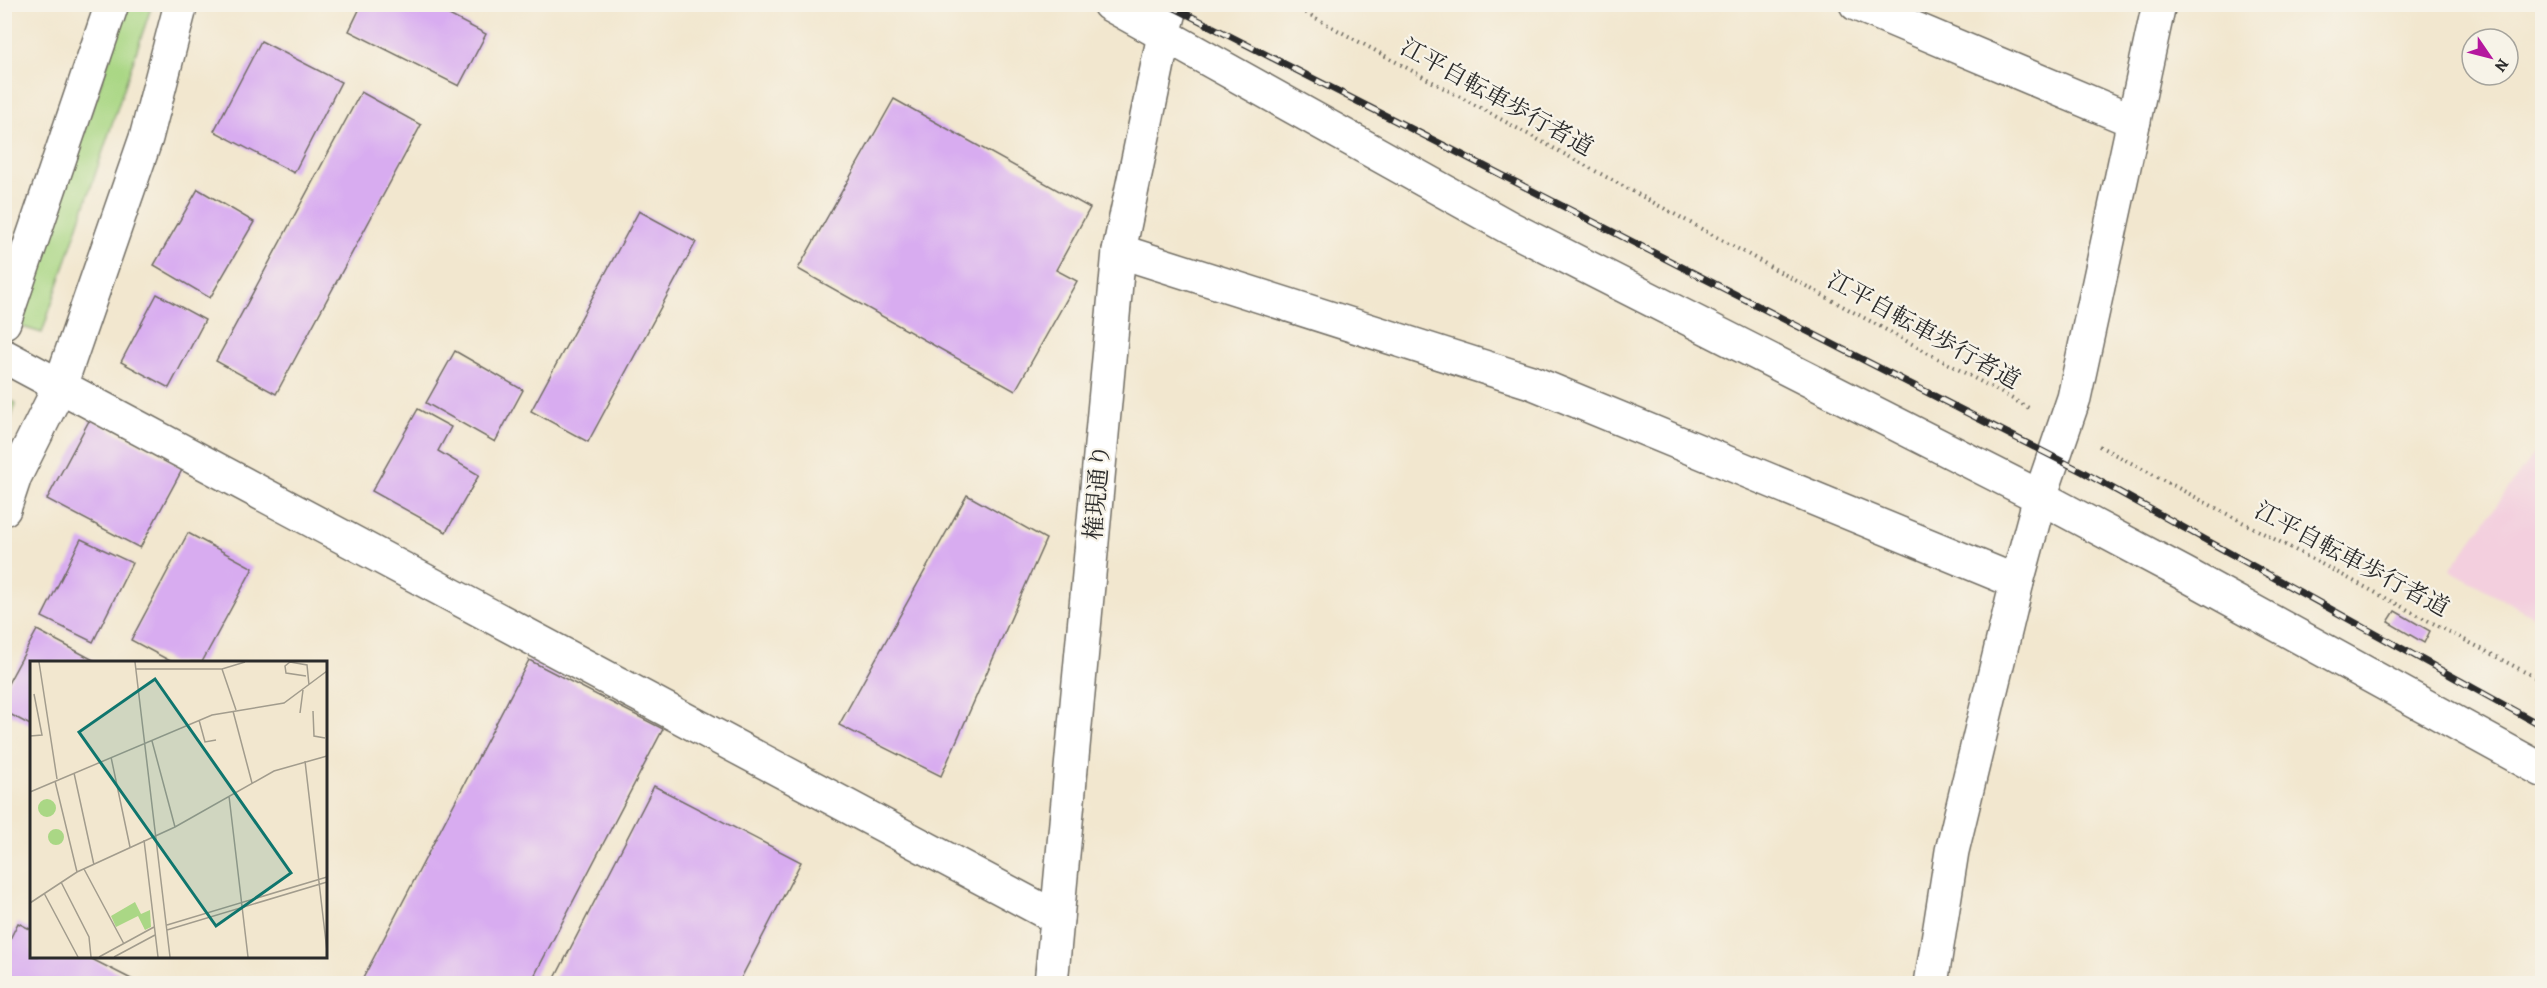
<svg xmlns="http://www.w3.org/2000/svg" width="2547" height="988" viewBox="0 0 2547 988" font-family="Alegreya,'Noto Serif JP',serif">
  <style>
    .built { fill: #f3cfde }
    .green { fill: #aad785; stroke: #6a8158; stroke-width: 1.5 }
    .building { fill: #d8acf0 }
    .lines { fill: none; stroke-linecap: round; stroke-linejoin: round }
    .street-casing { stroke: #716d64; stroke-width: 36 }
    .secondary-casing { stroke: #716d64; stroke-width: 36 }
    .path { stroke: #716d64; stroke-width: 4; stroke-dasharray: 1.5 4.5; stroke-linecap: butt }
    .street { stroke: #fff; stroke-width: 33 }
    .secondary { stroke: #fff; stroke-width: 33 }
    .rail-casing { stroke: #2b2b2b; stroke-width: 7 }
    .rail { stroke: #f7f3e8; stroke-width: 4.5; stroke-dasharray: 14; stroke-linecap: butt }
    .labels { text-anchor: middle; stroke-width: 4.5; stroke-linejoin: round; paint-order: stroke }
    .street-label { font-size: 24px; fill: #2b2b2b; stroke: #f7f3e8 }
    .inset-road { fill: none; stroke: #a29c8d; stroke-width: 1.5 }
    .view { fill: #0f766e; fill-opacity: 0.15; stroke: #0f766e; stroke-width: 3 }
    .inset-edge { fill: none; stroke: #2b2b2b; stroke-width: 3 }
  </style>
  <rect width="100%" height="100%" fill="#f7f3e8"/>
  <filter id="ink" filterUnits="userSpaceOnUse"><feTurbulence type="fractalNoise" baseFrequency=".0167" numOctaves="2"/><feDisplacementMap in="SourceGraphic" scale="12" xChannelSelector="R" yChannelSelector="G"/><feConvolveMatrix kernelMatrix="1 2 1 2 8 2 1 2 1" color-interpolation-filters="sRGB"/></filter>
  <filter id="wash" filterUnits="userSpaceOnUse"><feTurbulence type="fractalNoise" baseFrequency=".008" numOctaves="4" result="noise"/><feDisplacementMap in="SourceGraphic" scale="24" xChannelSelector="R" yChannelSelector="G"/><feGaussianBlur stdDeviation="1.35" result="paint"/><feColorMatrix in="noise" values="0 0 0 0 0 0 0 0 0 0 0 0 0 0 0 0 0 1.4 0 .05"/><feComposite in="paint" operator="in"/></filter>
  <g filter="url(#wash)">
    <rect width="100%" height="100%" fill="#f2e7cf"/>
    <polygon class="built" points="2542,442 2542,621 2450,570"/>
    <g class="green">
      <polygon points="127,5 152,5 42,333 19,326"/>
      <polygon points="5,398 16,403 5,437"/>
    </g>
    <g id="blocks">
      <g class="building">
        <polygon points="362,4 428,4 486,34 459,86 349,31"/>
        <polygon points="261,41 341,82 294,173 214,131"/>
        <polygon points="361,92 421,125 276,394 216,361"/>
        <polygon points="894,99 1090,208 1056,270 1077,281 1015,391 798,269"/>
        <polygon points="198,189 254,222 210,298 154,265"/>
        <polygon points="639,211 696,242 588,442 531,411"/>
        <polygon points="157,294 205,320 169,388 121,362"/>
        <polygon points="455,351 523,390 495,442 426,403"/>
        <polygon points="418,409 451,427 438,451 479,475 446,532 372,491"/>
        <polygon points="90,419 183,468 140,548 47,499"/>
        <polygon points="967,495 1046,539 941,776 839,725"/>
        <polygon points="188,533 253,568 202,662 172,662 131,640"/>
        <polygon points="81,539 132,563 93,642 42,617"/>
        <polygon points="2395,611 2430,631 2424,643 2388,622"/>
        <polygon points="37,630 97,662 32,662 32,726 4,711 4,691"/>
        <polygon points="529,660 663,729 530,984 360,984"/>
        <polygon points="654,786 801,862 738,984 552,984"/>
        <polygon points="18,923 32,930 32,956 86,956 141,984 4,984 4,951"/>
      </g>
    </g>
  </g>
  <g filter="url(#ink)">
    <use href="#blocks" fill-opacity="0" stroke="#716d64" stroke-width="1.5"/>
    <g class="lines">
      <g class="street-casing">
        <g id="street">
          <polyline points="1856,4 2134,121"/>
          <polyline points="1119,251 1531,382 2017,582"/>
          <polyline points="4,322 112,4"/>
          <polyline points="4,356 1057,918"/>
          <polyline points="4,509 15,476 60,386 146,138 181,4"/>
          <polyline points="1931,984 1952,851 2017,582 2040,497 2074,398 2159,4"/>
        </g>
      </g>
      <g class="secondary-casing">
        <g id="secondary">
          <polyline points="1109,4 1510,228 2040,497 2185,574 2542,770"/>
          <polyline points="1051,984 1119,251 1164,35 1172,4"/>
        </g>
      </g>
      <g class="path">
        <polyline points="1290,4 2029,408"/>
        <polyline points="2099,446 2542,681"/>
      </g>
      <use href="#street" class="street"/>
      <use href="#secondary" class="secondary"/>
      <g class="rail-casing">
        <polyline id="rail" points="1167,4 2083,472 2542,726"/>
      </g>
      <use href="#rail" class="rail"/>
    </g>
  </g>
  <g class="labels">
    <g class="street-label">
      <text transform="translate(1497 97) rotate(29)" y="8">江平自転車歩行者道</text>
      <text transform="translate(1924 330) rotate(29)" y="8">江平自転車歩行者道</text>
      <text transform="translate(1097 492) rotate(-85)" y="8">権現通り</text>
      <text transform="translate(2352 559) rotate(28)" y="8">江平自転車歩行者道</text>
    </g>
  </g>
  <g transform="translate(30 661)">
    <rect width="297" height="297" fill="#f2e7cf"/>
    <path d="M8 147a9 9 0 1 1 18 0a9 9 0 1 1-18 0ZM18 176a8 8 0 1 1 16 0a8 8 0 1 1-16 0ZM 105,241 L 111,253 L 120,249 L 121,266 L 115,269 L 108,255 L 86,266 L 81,255 Z" fill="#aad785"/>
    <path class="inset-road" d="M 9,1 L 27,118M 105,1 L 140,296M 106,8 L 192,8 L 215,1M 192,8 L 206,49M 276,15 L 256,12 L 255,5 L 260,1 L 277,4 L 279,24M 203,50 L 222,122M 283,50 L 284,75 L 295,77M 270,52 L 273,29M 169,59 L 175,81 L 186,79M 0,75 L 12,74 L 4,33M 122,80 L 145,166M 297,95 L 297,70M 81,96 L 100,186M 275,100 L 297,290M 44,112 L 64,204M 25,120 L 47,211M 0,131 L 182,54 L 254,42 L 297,10M 199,135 L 218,296M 114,179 L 128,296M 54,208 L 94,283M 31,221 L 59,276 L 61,296M 14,232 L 48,296M 0,242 L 47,211 L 145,166 L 244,110 L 297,95M 137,264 L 297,216M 137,269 L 297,221M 69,296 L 124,266M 84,296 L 125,274"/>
    <path class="view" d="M 125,18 L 261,212 L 186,265 L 49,71 Z"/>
    <rect width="297" height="297" class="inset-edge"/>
  </g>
  <rect width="2547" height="988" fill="none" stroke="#f7f3e8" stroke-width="24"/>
  <g transform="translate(2490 57) rotate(125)"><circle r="28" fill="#f7f3e8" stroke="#a5a39c" stroke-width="1.5"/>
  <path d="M0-4.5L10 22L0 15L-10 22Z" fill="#b5179e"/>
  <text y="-9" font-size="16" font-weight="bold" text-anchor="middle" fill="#2b2b2b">N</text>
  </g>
</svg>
